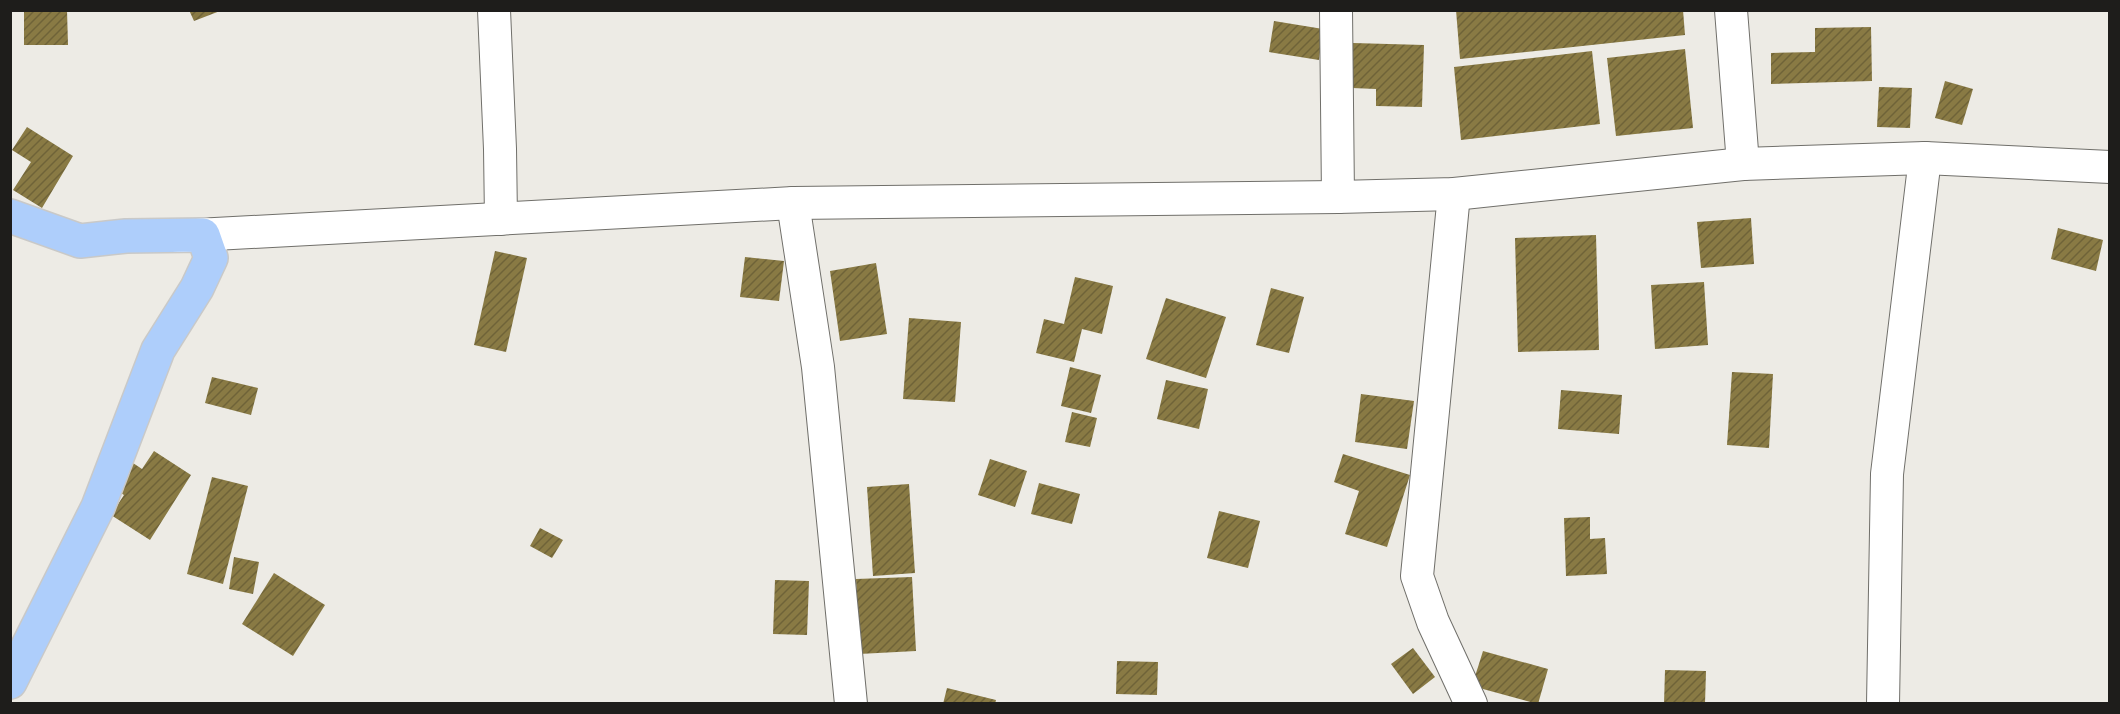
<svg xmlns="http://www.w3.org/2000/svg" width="2120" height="714" viewBox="0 0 2120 714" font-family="Inter,sans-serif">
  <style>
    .building { fill: url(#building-hatch) }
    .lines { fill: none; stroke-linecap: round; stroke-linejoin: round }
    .minor-casing { stroke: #706f6a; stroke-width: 34 }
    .major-casing { stroke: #c9c9c8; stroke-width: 36 }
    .minor { stroke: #fff; stroke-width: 32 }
    .major { stroke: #aecefb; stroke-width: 33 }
  </style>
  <defs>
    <pattern id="building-hatch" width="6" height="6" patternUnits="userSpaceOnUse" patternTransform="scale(1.5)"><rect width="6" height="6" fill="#897a44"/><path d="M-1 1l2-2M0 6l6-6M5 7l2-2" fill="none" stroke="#6f6338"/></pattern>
  </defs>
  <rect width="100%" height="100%" fill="#edebe5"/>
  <g class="building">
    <polygon points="24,10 67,10 68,45 24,45"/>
    <polygon points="189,10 220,10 220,11 194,21"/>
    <polygon points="1456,10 1683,10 1685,35 1460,59"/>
    <polygon points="1274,21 1323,29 1319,60 1269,52"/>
    <polygon points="1871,27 1872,81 1771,84 1771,53 1815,52 1815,28"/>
    <polygon points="1353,43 1424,45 1422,107 1376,106 1376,89 1352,88"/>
    <polygon points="1685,49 1693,128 1616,136 1607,58"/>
    <polygon points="1592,51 1600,124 1461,140 1454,67"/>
    <polygon points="1945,81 1973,89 1962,125 1935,118"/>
    <polygon points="1879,87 1912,88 1910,128 1877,127"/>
    <polygon points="27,127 73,156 42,208 13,190 31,162 12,150"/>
    <polygon points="1751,218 1754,264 1701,268 1697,222"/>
    <polygon points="2058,228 2103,240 2096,271 2051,259"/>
    <polygon points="1596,235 1599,350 1518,352 1515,238"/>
    <polygon points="495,251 527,258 506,352 474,345"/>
    <polygon points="745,257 784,261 779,301 740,297"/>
    <polygon points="876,263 887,334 840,341 830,271"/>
    <polygon points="1075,277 1113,286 1102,334 1082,329 1074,362 1036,353 1044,319 1064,324"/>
    <polygon points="1704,282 1708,345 1655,349 1651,285"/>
    <polygon points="1271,288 1304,297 1289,353 1256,345"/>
    <polygon points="1166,298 1226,317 1206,378 1146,359"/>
    <polygon points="909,318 961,322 955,402 903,399"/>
    <polygon points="1070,367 1101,375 1091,413 1061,406"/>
    <polygon points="1732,372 1773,374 1769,448 1727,445"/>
    <polygon points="212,377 258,388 251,415 205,403"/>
    <polygon points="1166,380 1208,389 1199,429 1157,419"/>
    <polygon points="1561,390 1622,395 1619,434 1558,429"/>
    <polygon points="1361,394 1414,401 1407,449 1355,442"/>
    <polygon points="1072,412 1097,418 1090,447 1065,442"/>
    <polygon points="154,451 191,475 150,540 111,515 124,495 113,488 130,461 142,469"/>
    <polygon points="1343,454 1410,475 1387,547 1345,534 1359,491 1334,482"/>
    <polygon points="990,459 1027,471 1015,507 978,495"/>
    <polygon points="212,477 248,486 223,584 187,574"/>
    <polygon points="1039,483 1080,494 1072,524 1031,514"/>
    <polygon points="909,484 915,573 873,576 867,487"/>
    <polygon points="1219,511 1260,521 1248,568 1207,558"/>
    <polygon points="1590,517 1590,539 1605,538 1607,574 1566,576 1564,518"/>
    <polygon points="540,528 563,540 552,558 530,546"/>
    <polygon points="234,557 259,562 253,594 229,589"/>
    <polygon points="274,573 325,605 293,656 242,624"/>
    <polygon points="912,577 916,651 859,654 856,579"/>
    <polygon points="775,580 809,581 807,635 773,634"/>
    <polygon points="1413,648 1435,677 1413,694 1391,664"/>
    <polygon points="1483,651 1548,669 1538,704 1472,686"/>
    <polygon points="1117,661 1158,662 1157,695 1116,694"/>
    <polygon points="1665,670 1706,671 1705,704 1664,704"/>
    <polygon points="947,688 996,700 995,704 943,704"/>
  </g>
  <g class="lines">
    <g class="minor-casing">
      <g id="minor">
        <polyline points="494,10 500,149 501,219"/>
        <polyline points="1336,10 1338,197"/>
        <polyline points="1731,10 1743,164"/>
        <polyline points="1454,194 1417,576 1433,622 1471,704"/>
        <polyline points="793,203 818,367 851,704"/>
        <polyline points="178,236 793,203 1338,197 1454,194 1743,164 1925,158 2110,167"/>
        <polyline points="1883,704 1887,474 1925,158"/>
      </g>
    </g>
    <g class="major-casing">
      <polyline id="major" points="10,216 80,241 126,236 203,235 211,258 197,288 158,350 98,507 10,682"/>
    </g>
    <use href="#minor" class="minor"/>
    <use href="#major" class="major"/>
  </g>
  <rect width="2120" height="714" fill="none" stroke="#1e1d1b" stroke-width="24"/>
</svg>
